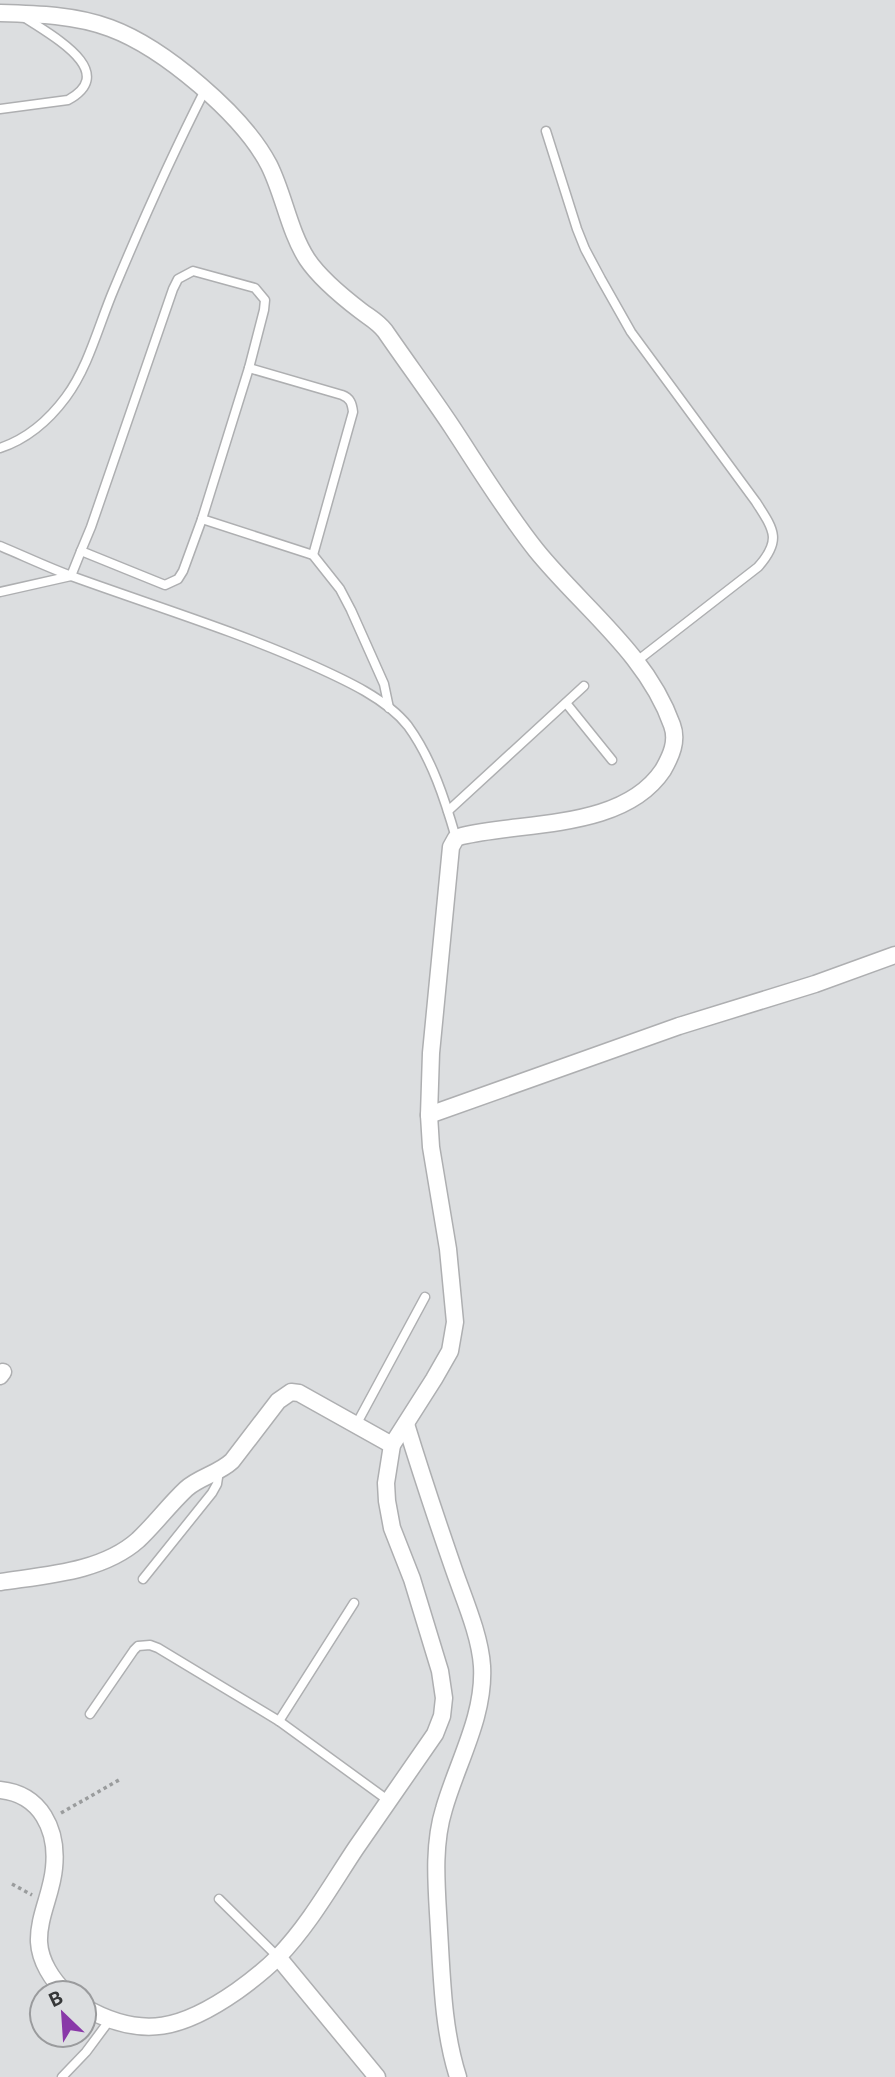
<svg xmlns="http://www.w3.org/2000/svg" width="895" height="2077" viewBox="0 0 895 2077" font-family="Inter,sans-serif">
  <style>
    .lines { fill: none; stroke-linecap: round; stroke-linejoin: round }
    .lane-casing { stroke: #aeafb1; stroke-width: 11 }
    .street-casing { stroke: #aeafb1; stroke-width: 19 }
    .path { stroke: #9a9c9d; stroke-width: 3.5; stroke-dasharray: 3.5 3.5; stroke-linecap: butt }
    .lane { stroke: #fff; stroke-width: 8 }
    .street { stroke: #fff; stroke-width: 16 }
  </style>
  <rect width="100%" height="100%" fill="#dcdee0"/>
  <g class="lines">
    <g class="lane-casing">
      <g id="lane">
        <path d="M 0,109 L 68,100 C 121,71 48,34 24,17"/>
        <path d="M 546,131 L 577,229 L 585,249 L 601,279 L 631,332 L 756,502 C 774,530 782,540 758,567 L 637,661"/>
        <polygon points="193,271 255,288 265,300 264,310 249,368 202,519 183,571 178,579 165,585 81,551 91,527 173,289 178,279"/>
        <path d="M 249,368 L 342,395 C 350,398 352,403 353,412 L 313,555"/>
        <path d="M 0,448 C 27,439 49,420 66,397 C 89,366 99,324 114,289 C 142,222 172,155 205,90"/>
        <polyline points="202,519 313,555 340,589 351,610 384,684 389,708"/>
        <path d="M 0,546 C 24,556 49,568 74,577 C 154,606 236,631 314,666 C 345,680 387,699 408,726 C 432,759 445,800 456,838"/>
        <polyline points="0,592 71,576 81,551"/>
        <polyline points="566,703 612,760"/>
        <polyline points="448,811 584,686"/>
        <polyline points="356,1425 425,1297"/>
        <polyline points="143,1579 212,1493 217,1484 219,1471"/>
        <polyline points="90,1714 134,1650 138,1646 150,1645 158,1648 279,1721 389,1801"/>
        <polyline points="279,1721 354,1603"/>
        <polyline points="219,1899 278,1957"/>
        <polyline points="62,2077 86,2052 109,2021"/>
      </g>
    </g>
    <g class="street-casing">
      <g id="street">
        <path d="M 0,13 C 37,14 75,15 110,28 C 164,48 243,115 269,165 C 284,195 289,231 307,259 C 319,277 344,298 361,311 C 370,318 377,321 385,331 C 407,363 430,394 452,427 C 479,468 505,511 536,550 C 582,607 647,654 672,725 C 678,741 671,756 663,770 C 623,830 525,821 462,836 L 456,838 L 451,847 L 431,1053 L 429,1115 L 431,1147 L 448,1249 L 455,1322 L 450,1351 L 434,1379 L 392,1445 L 386,1483 L 387,1501 L 392,1528 L 412,1579 L 440,1671 L 444,1698 L 442,1716 L 435,1734 C 409,1772 382,1810 356,1848 C 332,1884 309,1925 278,1957 C 266,1969 251,1981 237,1991 C 184,2028 143,2041 84,2007"/>
        <polyline points="429,1115 679,1026 815,984 895,955"/>
        <polyline points="0,1376 3,1372"/>
        <path d="M 406,1424 C 421,1473 437,1521 454,1570 C 464,1599 480,1635 482,1666 C 485,1716 457,1763 444,1809 C 432,1847 437,1891 439,1930 C 442,1979 443,2030 458,2077"/>
        <path d="M 0,1582 C 46,1575 102,1572 138,1540 C 155,1524 169,1505 186,1489 C 199,1477 218,1474 232,1461 L 278,1401 L 291,1392 L 299,1393 L 392,1445"/>
        <path d="M 0,1790 C 41,1794 58,1830 54,1868 C 52,1893 38,1917 39,1942 C 40,1961 52,1980 66,1993"/>
        <polyline points="278,1957 377,2077"/>
      </g>
    </g>
    <g class="path">
      <polyline points="61,1813 119,1780"/>
      <polyline points="12,1884 32,1895"/>
    </g>
    <use href="#lane" class="lane"/>
    <use href="#street" class="street"/>
  </g>
  <g transform="translate(63 2014) rotate(335)"><circle r="33" fill="#dcdee0" stroke="#9a9b9d" stroke-width="2"/>
  <path d="M0-5L12 26L0 18L-12 26Z" fill="#8938a8"/>
  <text y="-10" font-size="19" font-weight="bold" text-anchor="middle" fill="#363738">B</text>
  </g>
</svg>
